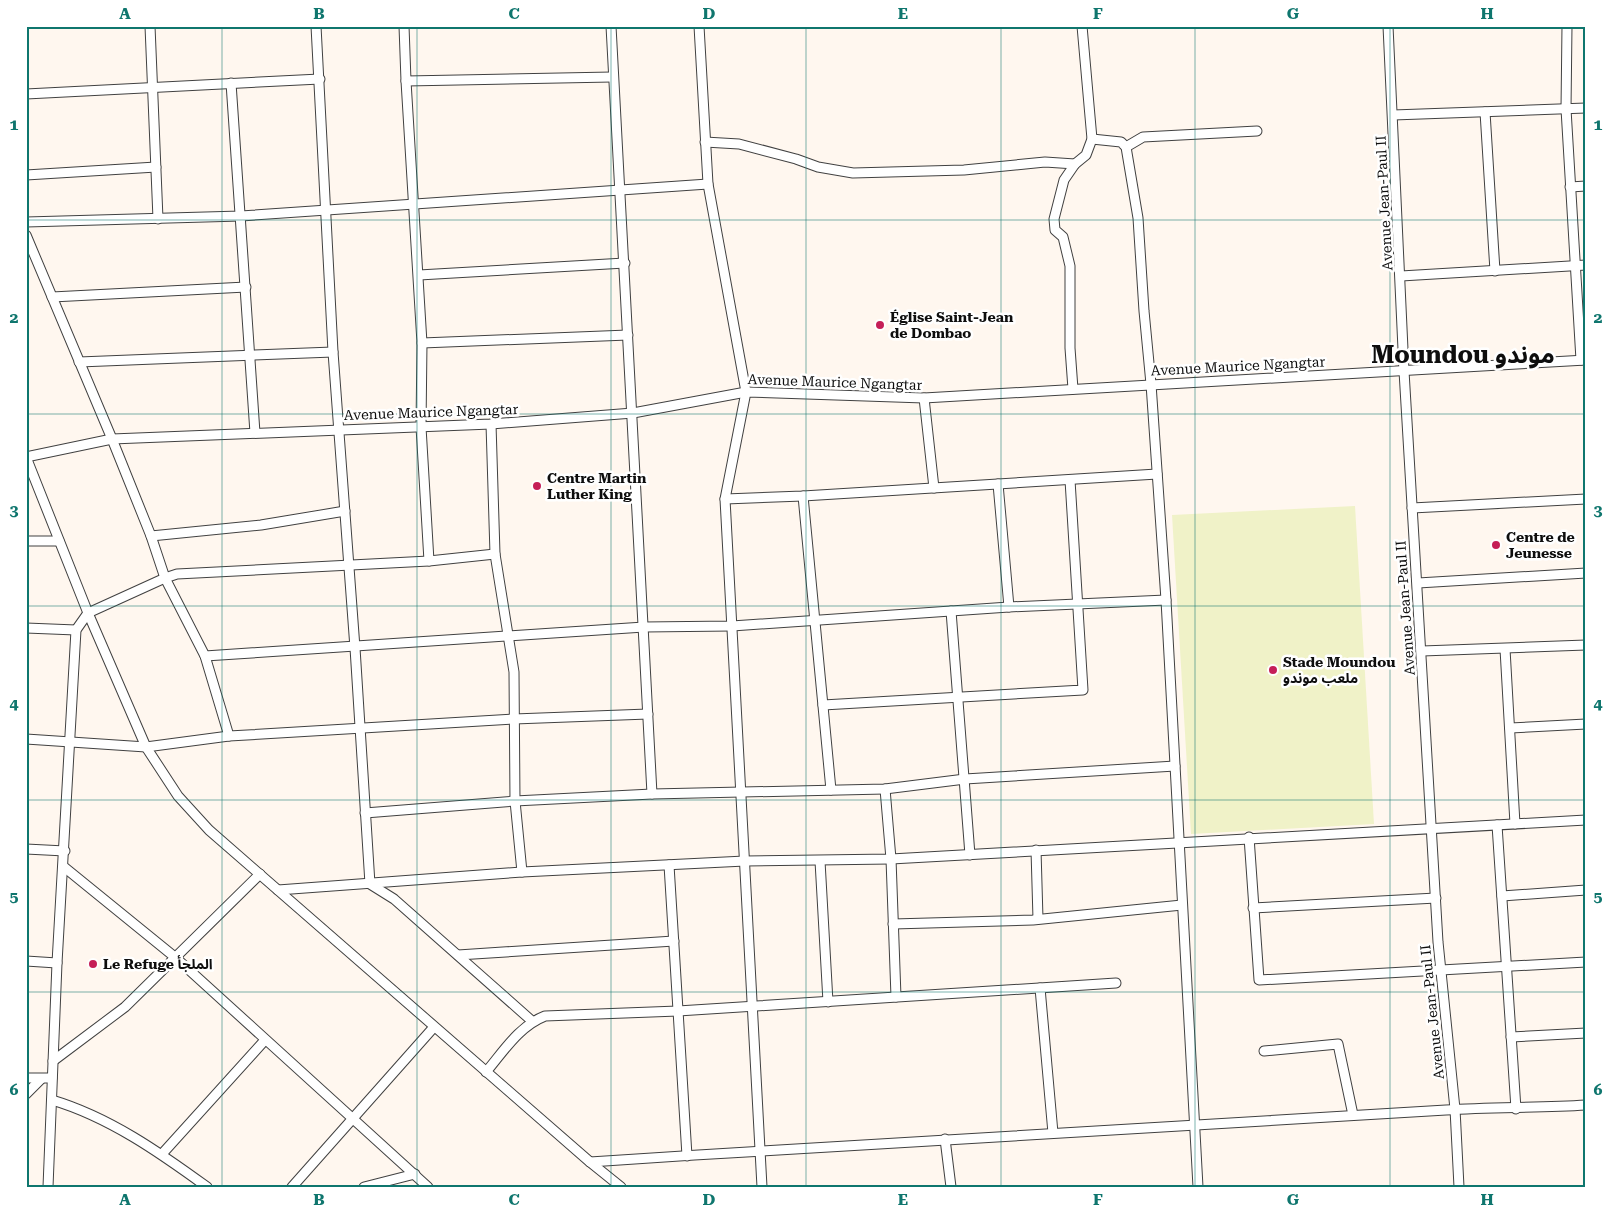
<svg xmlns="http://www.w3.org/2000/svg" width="1612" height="1213" viewBox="0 0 1612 1213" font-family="'Roboto Serif','Noto Sans Arabic',serif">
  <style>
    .pitch { fill: #f0f2c8 }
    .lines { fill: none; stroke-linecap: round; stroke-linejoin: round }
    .minor-casing { stroke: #414141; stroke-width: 11 }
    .minor { stroke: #fff; stroke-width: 9 }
    .grid { fill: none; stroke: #0f766e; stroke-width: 1; stroke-opacity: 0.55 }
    .poi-dot { fill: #c51f58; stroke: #fff; stroke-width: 2 }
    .labels { text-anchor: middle; stroke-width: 5; stroke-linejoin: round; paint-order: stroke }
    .street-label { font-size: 14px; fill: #0e0e0e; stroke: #fff }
    .poi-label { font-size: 14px; font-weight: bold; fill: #0e0e0e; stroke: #fff; text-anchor: start }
    .town-label { font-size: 24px; font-weight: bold; fill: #0e0e0e; stroke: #fff }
    .neatline { fill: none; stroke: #0f766e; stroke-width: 2 }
    .grid-label { font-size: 16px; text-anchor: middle; font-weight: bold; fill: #0f766e }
  </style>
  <rect width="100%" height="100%" fill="#fff7ef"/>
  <polygon class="pitch" points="1355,506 1374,824 1191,834 1172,515"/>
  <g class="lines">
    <g class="minor-casing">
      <g id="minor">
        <polyline points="150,26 158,219"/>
        <polyline points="316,26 333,352 355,648 370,884 394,899 532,1021"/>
        <polyline points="404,26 406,81 612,77"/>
        <polyline points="611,26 652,794"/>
        <polyline points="699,26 708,184 746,392 725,499 762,1187"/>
        <polyline points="1388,26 1404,371 1438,942 1455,1109 1459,1187"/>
        <polyline points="1567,26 1566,109 1581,360"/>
        <polyline points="406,81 422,343 421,427 429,561"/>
        <polyline points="231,83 255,433"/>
        <polyline points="26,94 320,79"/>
        <polyline points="1485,112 1495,271"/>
        <polyline points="1393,115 1586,108"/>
        <polyline points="1092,139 1121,142 1126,147 1138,218 1144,311 1151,384 1166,600 1198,1187"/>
        <polyline points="705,142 739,144 796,159 818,167 853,173 964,170 1045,162 1075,164"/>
        <polyline points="1126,147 1143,137 1257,131"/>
        <polyline points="26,175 156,167"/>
        <polyline points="1570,187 1586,186"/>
        <polyline points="26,222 241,216 708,184"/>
        <polyline points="26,235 112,439 151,536 165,578 205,656 229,736"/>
        <polyline points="419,275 625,263"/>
        <polyline points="1401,276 1586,265"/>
        <polyline points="52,297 246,287"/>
        <polyline points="422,343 628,335"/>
        <polyline points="79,362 333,352"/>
        <polyline points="1073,389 1070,348 1070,266 1063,237 1055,230 1054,219 1064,180 1075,164 1086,155 1092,139 1082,26"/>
        <polyline points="924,398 934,488"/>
        <polyline points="491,424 495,554 514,672 515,801 522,872"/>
        <polyline points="26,457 112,439 491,424 633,413 746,392 924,398 1586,360"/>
        <polyline points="26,457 88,613 146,747 178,796 209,830 590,1162 621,1187"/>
        <polyline points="998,484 1009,607"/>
        <polyline points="803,496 831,790"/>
        <polyline points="725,499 803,496 1157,474"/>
        <polyline points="1412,508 1586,499"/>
        <polyline points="151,536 261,525 345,511"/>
        <polyline points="26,541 59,541"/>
        <polyline points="1418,583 1586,573"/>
        <polyline points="951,611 970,855"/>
        <polyline points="26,628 76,630"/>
        <polyline points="1505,649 1515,824"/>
        <polyline points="1422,651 1586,645"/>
        <polyline points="205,656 644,627 732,626 1009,607 1166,600"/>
        <polyline points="823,705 1083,690 1070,480"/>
        <polyline points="1510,728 1586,724"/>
        <polyline points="26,739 146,747 229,736 514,719 648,714"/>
        <polyline points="885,789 891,859 896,997"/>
        <polyline points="365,813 515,801 652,794 885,789 965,779 1175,766"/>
        <polyline points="1497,825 1516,1109"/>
        <polyline points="1249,837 1259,980 1586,962"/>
        <polyline points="26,849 65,851"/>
        <polyline points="1036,850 1038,919"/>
        <polyline points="820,861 828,1002"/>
        <polyline points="669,865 687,1156"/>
        <polyline points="64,867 176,958 428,1187"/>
        <polyline points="278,890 522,872 745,861 891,859 1586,820"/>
        <polyline points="1502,896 1586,890"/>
        <polyline points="1253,908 1436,898"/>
        <polyline points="893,924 1033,920 1182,905"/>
        <polyline points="458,955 674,941"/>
        <polyline points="26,961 57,963"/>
        <polyline points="1040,988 1053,1133"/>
        <polyline points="1511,1037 1586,1033"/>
        <polyline points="1264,1051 1338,1044 1353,1115"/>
        <polyline points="53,1061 125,1007 260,874"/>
        <path d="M 486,1072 C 503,1052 519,1026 545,1016 L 678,1011 L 1116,983"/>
        <polyline points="26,1078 52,1078"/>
        <polyline points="26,1094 41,1079"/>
        <path d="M 52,1100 C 109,1117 159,1152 207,1187"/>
        <polyline points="945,1139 951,1187"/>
        <polyline points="162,1154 265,1040"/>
        <path d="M 590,1162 C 875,1143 1160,1126 1446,1110 C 1492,1107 1539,1108 1586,1105"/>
        <polyline points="48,1187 57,963 76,630 88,613 165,578 177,574 429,561 495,554"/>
        <polyline points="292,1187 434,1027"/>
        <polyline points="364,1187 415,1174"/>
      </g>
    </g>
    <use href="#minor" class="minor"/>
  </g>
  <path class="grid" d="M 222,26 L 222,1187M 417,26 L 417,1187M 611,26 L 611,1187M 806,26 L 806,1187M 1001,26 L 1001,1187M 1195,26 L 1195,1187M 1390,26 L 1390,1187M 26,220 L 1586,220M 26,414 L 1586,414M 26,606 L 1586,606M 26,800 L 1586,800M 26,992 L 1586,992"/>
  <g class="poi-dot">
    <circle cx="880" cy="325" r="5"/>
    <circle cx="537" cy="486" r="5"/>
    <circle cx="1496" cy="545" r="5"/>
    <circle cx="1273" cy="670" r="5"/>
    <circle cx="93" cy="964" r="5"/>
  </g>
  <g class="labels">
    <g class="street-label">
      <text transform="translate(1384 203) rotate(-93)" y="5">Avenue Jean-Paul II</text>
      <text transform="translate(1238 366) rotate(-3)" y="5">Avenue Maurice Ngangtar</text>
      <text transform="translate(835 382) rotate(2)" y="5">Avenue Maurice Ngangtar</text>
      <text transform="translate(431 412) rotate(-2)" y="5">Avenue Maurice Ngangtar</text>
      <text transform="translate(1405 608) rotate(-94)" y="5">Avenue Jean-Paul II</text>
      <text transform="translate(1432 1012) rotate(-96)" y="5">Avenue Jean-Paul II</text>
    </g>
    <g class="poi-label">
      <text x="890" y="322">Église Saint-Jean<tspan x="890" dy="16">de Dombao</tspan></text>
      <text x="547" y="483">Centre Martin<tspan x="547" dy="16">Luther King</tspan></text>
      <text x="1506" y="542">Centre de<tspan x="1506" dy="16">Jeunesse</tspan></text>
      <text x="1283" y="667">Stade Moundou<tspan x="1283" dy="16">ملعب موندو</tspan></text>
      <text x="103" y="969">Le Refuge الملجأ</text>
    </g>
    <g class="town-label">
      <text x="1463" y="363">Moundou موندو</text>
    </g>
  </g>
  <rect width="1612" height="1213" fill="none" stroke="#ffffff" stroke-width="55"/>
  <rect x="28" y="28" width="1556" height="1158" class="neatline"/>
  <g class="grid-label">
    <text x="125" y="19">A</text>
    <text x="319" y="19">B</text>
    <text x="514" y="19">C</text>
    <text x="709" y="19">D</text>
    <text x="903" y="19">E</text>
    <text x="1098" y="19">F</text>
    <text x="1293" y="19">G</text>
    <text x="1487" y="19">H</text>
    <text x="14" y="130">1</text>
    <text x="1598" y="130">1</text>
    <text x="14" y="323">2</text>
    <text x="1598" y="323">2</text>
    <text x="14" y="516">3</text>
    <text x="1598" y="516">3</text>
    <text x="14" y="709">4</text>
    <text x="1598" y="709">4</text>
    <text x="14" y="902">5</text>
    <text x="1598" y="902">5</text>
    <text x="14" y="1095">6</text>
    <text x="1598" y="1095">6</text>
    <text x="125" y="1205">A</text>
    <text x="319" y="1205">B</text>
    <text x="514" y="1205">C</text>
    <text x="709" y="1205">D</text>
    <text x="903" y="1205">E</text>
    <text x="1098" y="1205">F</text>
    <text x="1293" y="1205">G</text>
    <text x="1487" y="1205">H</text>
  </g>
</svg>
